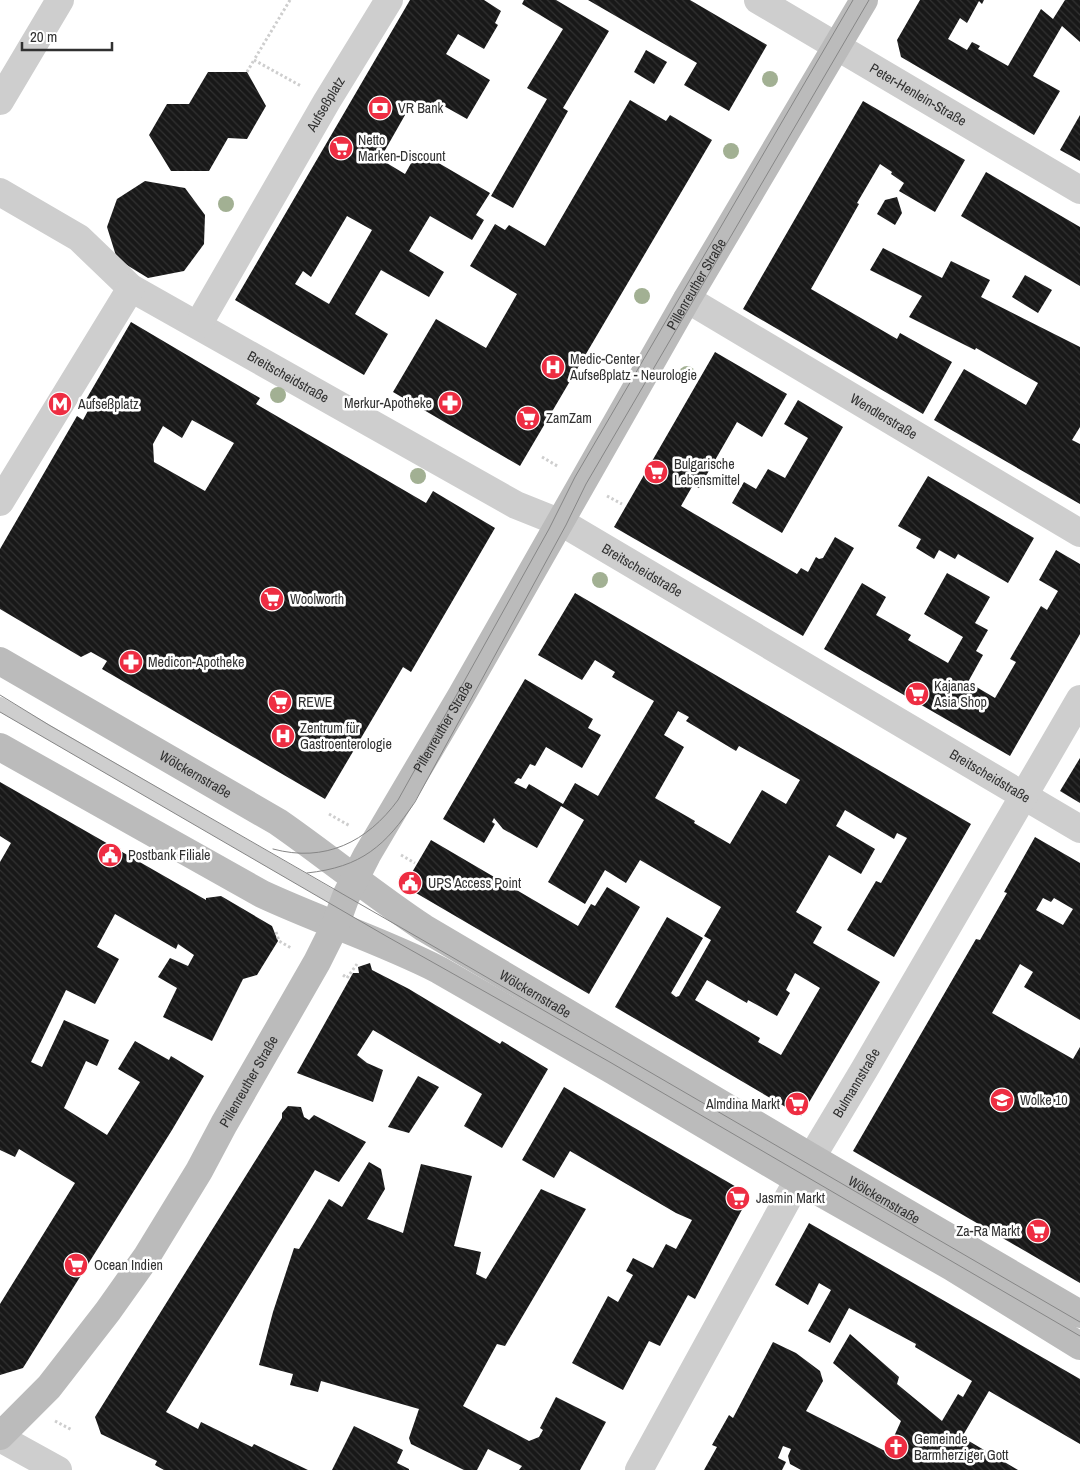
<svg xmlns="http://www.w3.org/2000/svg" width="1080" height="1470" viewBox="0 0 1080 1470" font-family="'Archivo Narrow',sans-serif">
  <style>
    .building { fill: url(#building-back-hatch); fill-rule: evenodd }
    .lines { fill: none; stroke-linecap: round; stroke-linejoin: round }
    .path { stroke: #cecece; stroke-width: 3; stroke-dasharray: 2.5 2.5; stroke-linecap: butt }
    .lane { stroke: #cecece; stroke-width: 14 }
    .street { stroke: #cecece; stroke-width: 28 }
    .secondary { stroke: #bbb; stroke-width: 28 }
    .tram { stroke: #868686; stroke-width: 1 }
    .tree { fill: #a2b093 }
    .labels { text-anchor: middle; stroke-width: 5; stroke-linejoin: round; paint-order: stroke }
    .street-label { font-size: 14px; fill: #313131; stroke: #fff }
    .poi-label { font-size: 14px; fill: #313131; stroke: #fff; text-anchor: start }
  </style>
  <defs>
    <pattern id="building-back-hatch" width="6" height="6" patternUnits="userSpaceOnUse" patternTransform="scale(1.25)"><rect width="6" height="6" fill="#181818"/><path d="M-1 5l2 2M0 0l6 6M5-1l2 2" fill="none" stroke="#313131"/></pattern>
  </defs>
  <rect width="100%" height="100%" fill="#fff"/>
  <g class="building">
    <path d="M 410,0 L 484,0 L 501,11 L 495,23 L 498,25 L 484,49 L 458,34 L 446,54 L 490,80 L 467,119 L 435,101 L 429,111 L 413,101 L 380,159 L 405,174 L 418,151 L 490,193 L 476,215 L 484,220 L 472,240 L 430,216 L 409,251 L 444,272 L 429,297 L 381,270 L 355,314 L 388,334 L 364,375 L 235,300 ZM 347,216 L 372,230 L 329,304 L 295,284 L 303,271 L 311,277 Z"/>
    <polygon points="524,0 556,0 609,31 563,108 568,111 513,208 491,196 547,99 527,88 563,29 522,4"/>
    <polygon points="588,0 690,0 767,45 729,111 684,85 697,63"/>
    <polygon points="920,0 984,0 982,4 979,1 967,23 960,18 948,39 967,50 972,42 980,46 978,49 1008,66 1041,9 1053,19 1065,0 1080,0 1080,42 1062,26 1033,76 1060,91 1034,135 901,57 897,40"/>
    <polygon points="646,50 667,62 654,84 634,72"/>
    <polygon points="208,72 247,72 266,106 247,139 228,138 209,171 171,171 149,135 167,104 189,104"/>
    <polygon points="630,100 666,121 670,115 712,140 520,466 393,392 436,319 486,348 517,294 470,266 495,224 505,230 509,225 545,246"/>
    <polygon points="863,101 965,160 935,212 899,191 904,183 891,174 892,172 880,164 857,203 859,204 811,289 897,339 900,333 952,362 923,414 743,309"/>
    <polygon points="1080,115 1080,161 1060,150"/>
    <polygon points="986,172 1080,227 1080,286 961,216"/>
    <polygon points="145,181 185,188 205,215 204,244 184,271 148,278 117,259 107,227 117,199"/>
    <polygon points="897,197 902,213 895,225 877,214 885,200"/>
    <polygon points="883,248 942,278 951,261 990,280 981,297 1080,347 1080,427 1072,440 1080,444 1080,504 934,420 964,369 1026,405 1038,383 976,348 975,350 909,317 922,296 870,270"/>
    <polygon points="1025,275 1052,290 1038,313 1012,297"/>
    <path d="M 131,322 L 260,398 L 256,404 L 426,503 L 433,491 L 495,528 L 411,672 L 403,667 L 325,799 L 102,669 L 107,661 L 91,652 L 81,657 L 0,609 L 0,549 L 77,416 L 83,420 L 90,407 L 84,403 ZM 192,420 L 234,443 L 205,491 L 154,462 L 153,444 L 163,426 L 182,438 Z"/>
    <polygon points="715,352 787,394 762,437 737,422 699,488 693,485 681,506 797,574 801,568 808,572 816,557 819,559 823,558 835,537 854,548 803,636 614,527"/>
    <polygon points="798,400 843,427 782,533 732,503 744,482 756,489 768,469 785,478 808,438 784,424"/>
    <polygon points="928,476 1034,538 1008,583 958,554 955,559 939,550 934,559 916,548 921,539 898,526"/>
    <polygon points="1056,550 1080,564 1080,634 1010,756 824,649 862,583 886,597 876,615 911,635 908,640 948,663 963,637 924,614 947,573 990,597 975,623 988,630 976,651 983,655 968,682 995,698 1016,662 1010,659 1041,606 1047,610 1058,591 1039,580"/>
    <path d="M 575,593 L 971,824 L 894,957 L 847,930 L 876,881 L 881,883 L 907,838 L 897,833 L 894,839 L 845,810 L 836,826 L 875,849 L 861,874 L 829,855 L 796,912 L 822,927 L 813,943 L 880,982 L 801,1116 L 615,1007 L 667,917 L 703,938 L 671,993 L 676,997 L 679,996 L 711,940 L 704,936 L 721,907 L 640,860 L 626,883 L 605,870 L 585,904 L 548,882 L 584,820 L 561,806 L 537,848 L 503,829 L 494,818 L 492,822 L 495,824 L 484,843 L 443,819 L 525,679 L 593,719 L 588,728 L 601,735 L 582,768 L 546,747 L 535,766 L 530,764 L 521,779 L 518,778 L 514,783 L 526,789 L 529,784 L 563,804 L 575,783 L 598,796 L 654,701 L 612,677 L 615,672 L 595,660 L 582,680 L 538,655 ZM 678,711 L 689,717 L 686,721 L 736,751 L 739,746 L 800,780 L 786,804 L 762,790 L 730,844 L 694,823 L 695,821 L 655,798 L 684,747 L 664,735 ZM 795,973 L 820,988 L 781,1055 L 758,1042 L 760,1038 L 695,1000 L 707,980 L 747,1003 L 748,1000 L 777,1016 L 790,993 L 786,990 Z"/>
    <polygon points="1080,758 1080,803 1060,791"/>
    <polygon points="0,782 206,900 206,898 221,896 272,926 278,941 257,975 243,979 212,1041 163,1017 177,988 158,977 170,958 188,966 194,955 178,944 176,949 115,914 97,947 119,959 95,1004 66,990 31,1062 42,1067 64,1020 109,1040 97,1066 86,1061 64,1108 107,1135 140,1082 118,1069 135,1041 169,1060 171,1056 204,1076 172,1130 23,1368 0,1375 0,1304 75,1183 19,1149 15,1157 0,1150 0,862 11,843 0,836"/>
    <path d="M 1035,837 L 1080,863 L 1080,1020 L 1024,987 L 1033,972 L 1020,964 L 992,1013 L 1073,1059 L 1080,1047 L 1080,1283 L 853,1151 L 976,939 L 980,940 L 1007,893 L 1004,892 ZM 1043,898 L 1051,902 L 1054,898 L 1073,909 L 1063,925 L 1036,910 Z"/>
    <polygon points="431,840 578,926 591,904 595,906 607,887 640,907 589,994 404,886"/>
    <polygon points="370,963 372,970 409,989 500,1044 502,1041 548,1069 502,1148 464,1126 482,1094 373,1030 357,1055 367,1063 383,1070 373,1102 297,1073 353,973 359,973 358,967"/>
    <polygon points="418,1076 439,1087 409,1133 388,1127"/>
    <polygon points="564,1087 745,1192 746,1195 747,1200 695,1299 688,1295 660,1346 649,1341 623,1390 572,1363 608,1296 618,1302 633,1275 626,1271 633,1258 653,1268 666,1244 676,1249 692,1220 676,1213 570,1151 554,1178 522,1160"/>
    <polygon points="288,1106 301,1107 304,1117 309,1120 314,1115 366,1142 339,1182 315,1170 166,1412 198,1429 201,1422 252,1447 254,1444 308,1470 164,1470 155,1465 157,1461 101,1434 95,1417 282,1118 282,1113"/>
    <polygon points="369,1162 381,1169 385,1189 367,1219 403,1233 421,1164 472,1176 454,1246 481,1252 476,1274 486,1279 541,1189 586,1209 505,1346 497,1344 463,1406 529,1441 539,1437 543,1430 540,1428 556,1397 606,1422 580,1470 519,1470 522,1466 488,1449 477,1470 464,1470 411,1444 409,1438 419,1409 321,1381 318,1392 290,1385 293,1374 259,1365 273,1312 294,1248 299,1249 329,1199 342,1207"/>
    <polygon points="809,1223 1080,1379 1080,1444 989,1391 962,1437 1018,1470 801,1470 790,1464 788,1456 791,1449 783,1446 778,1458 786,1462 782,1470 704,1470 717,1447 712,1445 729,1415 733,1418 773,1342 796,1353 820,1371 823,1381 806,1411 887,1452 901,1421 833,1363 850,1334 899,1377 897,1384 942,1421 958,1394 963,1397 972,1381 915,1347 916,1344 849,1308 830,1343 808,1331 831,1290 819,1283 808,1305 775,1285"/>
    <polygon points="354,1426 403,1450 397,1463 409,1469 409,1470 332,1470"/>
  </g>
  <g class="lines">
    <g class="path">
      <polyline points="290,0 254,60 301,86"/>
      <polyline points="247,72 254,60"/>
      <polyline points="542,457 559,467"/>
      <polyline points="607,496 622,504"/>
      <polyline points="329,814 350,826"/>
      <polyline points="401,855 415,863"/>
      <polyline points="276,932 279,941 291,948"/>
      <polyline points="343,975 347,978 357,964"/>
      <polyline points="55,1421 72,1430"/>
    </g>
    <polyline class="lane" points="0,704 343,903"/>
    <g class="street">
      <path id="s1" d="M 758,0 L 1080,190"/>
      <polyline points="0,101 60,0"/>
      <path id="s2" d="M 0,192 L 79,238 L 131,288 L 516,505 L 566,525 L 1080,829"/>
      <path id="s3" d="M 687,299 L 1080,533"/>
      <path id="s4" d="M 198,325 L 327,101 L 389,0"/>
      <polyline points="0,502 131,288"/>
      <polyline points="0,1438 58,1470"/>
      <path id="s5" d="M 639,1470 L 798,1180 L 864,1070 L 1080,699"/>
    </g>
    <g class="secondary">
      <path id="s6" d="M 0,661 L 278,822 C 327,856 374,895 424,928 L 811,1157 L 1080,1314"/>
      <path d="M 0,747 L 262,894 C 320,921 382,941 439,970 L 614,1071 L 798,1180 L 952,1267 L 1080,1346"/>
      <path id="s7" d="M 0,1436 L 49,1387 L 108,1311 L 147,1256 L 199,1171 L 224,1124 L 317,962 L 335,926 L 346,896 L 367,855 L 461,696 L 687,299 L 864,0"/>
    </g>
    <g class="tram">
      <polyline points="0,695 49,725 426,942 1080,1322"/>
      <polyline points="0,712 386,936 608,1061 1080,1336"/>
      <path d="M 273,849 C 325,863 367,842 398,800 L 549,529 L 575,477 L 853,0"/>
      <path d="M 307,873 C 362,867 385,846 415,802 L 566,525 L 586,484 L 869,0"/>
    </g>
  </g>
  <g class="tree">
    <circle cx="770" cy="79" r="8"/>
    <circle cx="731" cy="151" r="8"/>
    <circle cx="226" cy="204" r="8"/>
    <circle cx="642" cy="296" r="8"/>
    <circle cx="687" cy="374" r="8"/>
    <circle cx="278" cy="395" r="8"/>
    <circle cx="418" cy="476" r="8"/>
    <circle cx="600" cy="580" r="8"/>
  </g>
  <defs>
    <g id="bank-disc" transform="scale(1.25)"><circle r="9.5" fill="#ee2d42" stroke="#fff"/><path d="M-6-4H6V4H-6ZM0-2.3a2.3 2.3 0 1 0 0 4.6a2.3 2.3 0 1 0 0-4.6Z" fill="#fff"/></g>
    <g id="supermarket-disc" transform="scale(1.25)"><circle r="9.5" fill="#ee2d42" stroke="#fff"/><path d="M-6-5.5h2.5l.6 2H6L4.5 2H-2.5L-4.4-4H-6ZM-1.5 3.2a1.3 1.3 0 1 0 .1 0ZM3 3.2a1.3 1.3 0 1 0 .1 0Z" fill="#fff"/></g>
    <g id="hospital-disc" transform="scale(1.25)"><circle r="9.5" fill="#ee2d42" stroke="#fff"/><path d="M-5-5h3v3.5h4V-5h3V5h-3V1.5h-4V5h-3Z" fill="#fff"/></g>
    <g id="pharmacy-disc" transform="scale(1.25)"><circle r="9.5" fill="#ee2d42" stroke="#fff"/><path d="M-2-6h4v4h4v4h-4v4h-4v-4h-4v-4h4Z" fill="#fff"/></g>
    <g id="metro-disc" transform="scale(1.25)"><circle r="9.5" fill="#ee2d42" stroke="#fff"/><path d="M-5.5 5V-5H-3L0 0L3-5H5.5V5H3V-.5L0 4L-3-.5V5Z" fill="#fff"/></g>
    <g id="civic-disc" transform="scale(1.25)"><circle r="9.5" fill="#ee2d42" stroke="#fff"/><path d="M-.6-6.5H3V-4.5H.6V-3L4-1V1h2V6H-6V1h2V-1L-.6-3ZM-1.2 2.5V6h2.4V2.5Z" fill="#fff"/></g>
    <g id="school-disc" transform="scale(1.25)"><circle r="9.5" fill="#ee2d42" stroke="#fff"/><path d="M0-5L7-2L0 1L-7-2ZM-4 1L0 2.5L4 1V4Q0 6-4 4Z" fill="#fff"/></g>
    <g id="church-disc" transform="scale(1.25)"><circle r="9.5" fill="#ee2d42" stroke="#fff"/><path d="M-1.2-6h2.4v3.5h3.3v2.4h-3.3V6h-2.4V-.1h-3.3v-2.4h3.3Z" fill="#fff"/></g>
  </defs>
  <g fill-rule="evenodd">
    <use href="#bank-disc" x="380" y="108"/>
    <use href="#supermarket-disc" x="341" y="148"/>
    <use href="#hospital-disc" x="553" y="367"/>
    <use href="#pharmacy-disc" x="450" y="403"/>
    <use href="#metro-disc" x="60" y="404"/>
    <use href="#supermarket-disc" x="528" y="418"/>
    <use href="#supermarket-disc" x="656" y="472"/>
    <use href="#supermarket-disc" x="272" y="599"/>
    <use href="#pharmacy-disc" x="131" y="662"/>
    <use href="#supermarket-disc" x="917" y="694"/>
    <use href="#supermarket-disc" x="280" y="702"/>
    <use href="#hospital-disc" x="283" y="736"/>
    <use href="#civic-disc" x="110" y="855"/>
    <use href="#civic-disc" x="410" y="883"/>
    <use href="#school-disc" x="1002" y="1100"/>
    <use href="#supermarket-disc" x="797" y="1104"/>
    <use href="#supermarket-disc" x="738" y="1198"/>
    <use href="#supermarket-disc" x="1038" y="1231"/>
    <use href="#supermarket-disc" x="76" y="1265"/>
    <use href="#church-disc" x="896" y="1447"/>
  </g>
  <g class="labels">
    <g class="street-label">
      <text dy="5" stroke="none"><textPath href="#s1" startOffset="186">Peter-Henlein-Straße</textPath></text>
      <text dy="5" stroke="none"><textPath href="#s4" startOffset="255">Aufseßplatz</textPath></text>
      <text dy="5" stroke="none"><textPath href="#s7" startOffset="1350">Pillenreuther Straße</textPath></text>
      <text dy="5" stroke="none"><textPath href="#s2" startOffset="344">Breitscheidstraße</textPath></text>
      <text dy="5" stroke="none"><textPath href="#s3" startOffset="229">Wendlerstraße</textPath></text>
      <text dy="5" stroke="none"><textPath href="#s2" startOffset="748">Breitscheidstraße</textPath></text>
      <text dy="5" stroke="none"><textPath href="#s7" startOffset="840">Pillenreuther Straße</textPath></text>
      <text dy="5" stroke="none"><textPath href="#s6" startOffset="226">Wölckernstraße</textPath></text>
      <text dy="5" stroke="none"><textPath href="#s2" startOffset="1152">Breitscheidstraße</textPath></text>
      <text dy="5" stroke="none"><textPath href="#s6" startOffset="631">Wölckernstraße</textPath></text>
      <text dy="5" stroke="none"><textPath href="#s7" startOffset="435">Pillenreuther Straße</textPath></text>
      <text dy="5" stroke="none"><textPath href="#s5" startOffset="444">Bulmannstraße</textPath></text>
      <text dy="5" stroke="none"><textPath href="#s6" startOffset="1036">Wölckernstraße</textPath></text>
    </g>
    <g class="poi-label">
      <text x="398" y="113">VR Bank</text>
      <text x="358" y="145">Netto<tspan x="358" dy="16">Marken-Discount</tspan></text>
      <text x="570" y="364">Medic-Center<tspan x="570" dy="16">Aufseßplatz - Neurologie</tspan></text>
      <text x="432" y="408" text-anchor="end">Merkur-Apotheke</text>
      <text x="78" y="409">Aufseßplatz</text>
      <text x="546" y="423">ZamZam</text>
      <text x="674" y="469">Bulgarische<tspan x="674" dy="16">Lebensmittel</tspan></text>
      <text x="290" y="604">Woolworth</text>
      <text x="148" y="667">Medicon-Apotheke</text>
      <text x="934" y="691">Kajanas<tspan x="934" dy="16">Asia Shop</tspan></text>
      <text x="298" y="707">REWE</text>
      <text x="300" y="733">Zentrum für<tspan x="300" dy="16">Gastroenterologie</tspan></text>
      <text x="128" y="860">Postbank Filiale</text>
      <text x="428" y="888">UPS Access Point</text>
      <text x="1020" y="1105">Wolke 10</text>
      <text x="780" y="1109" text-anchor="end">Almdina Markt</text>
      <text x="756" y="1203">Jasmin Markt</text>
      <text x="1020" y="1236" text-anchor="end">Za-Ra Markt</text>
      <text x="94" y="1270">Ocean Indien</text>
      <text x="914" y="1444">Gemeinde<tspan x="914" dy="16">Barmherziger Gott</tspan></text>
    </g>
  </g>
  <path d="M22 42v8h90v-8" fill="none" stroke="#313131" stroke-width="2.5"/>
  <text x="30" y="42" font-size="15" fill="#313131" stroke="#ffffff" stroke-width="4" paint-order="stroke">20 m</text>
</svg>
